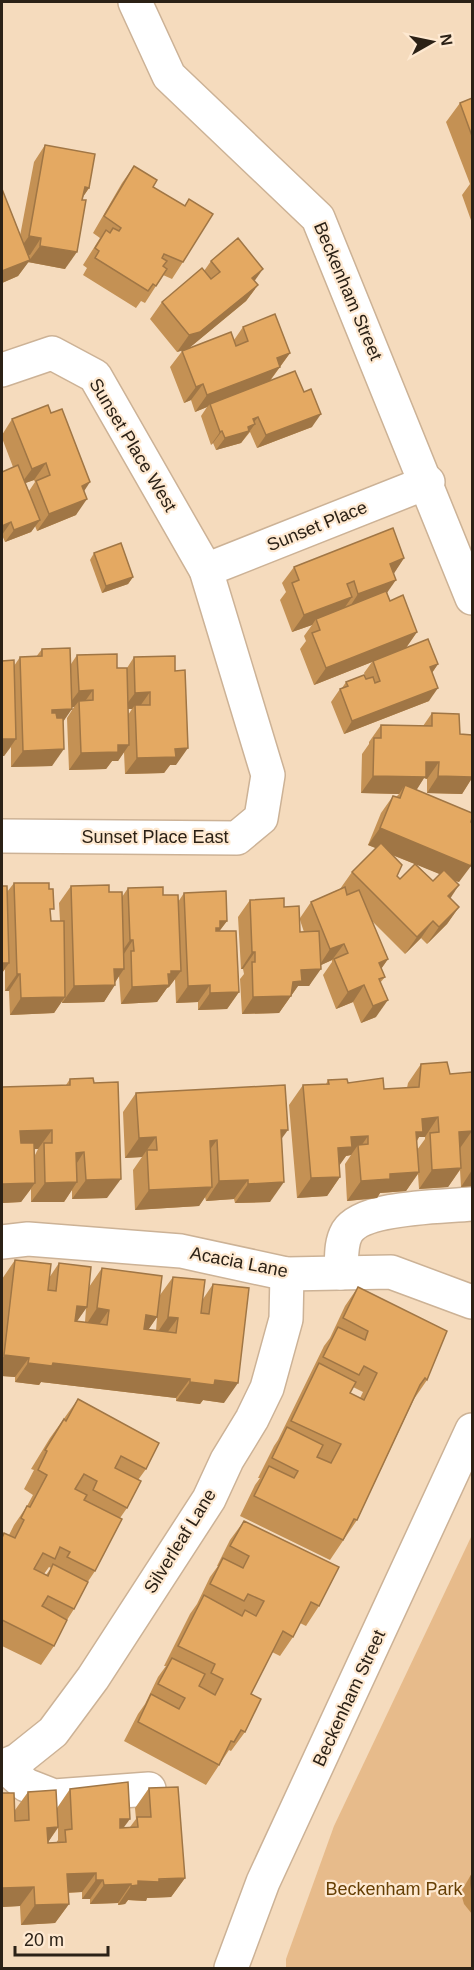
<svg xmlns="http://www.w3.org/2000/svg" width="474" height="1970" viewBox="0 0 474 1970" font-family="Helvetica,sans-serif">
  <style>
    .green { fill: #e7bb8b }
    .lines { fill: none; stroke-linecap: round; stroke-linejoin: round }
    .minor-casing { stroke: #ccb296; stroke-width: 36 }
    .minor { stroke: #fff; stroke-width: 33 }
    .wall { fill: #c49154; fill-rule: evenodd }
    .shaded-wall { fill: #a07645 }
    .building { fill: #e4a962; stroke: #a07645; stroke-width: 1.5 }
    .labels { text-anchor: middle; stroke-width: 4.5; stroke-linejoin: round; paint-order: stroke }
    .street-label { font-size: 18px; fill: #2b2116; stroke: #fee9d1 }
    .park-label { font-size: 18px; fill: #663f04; stroke: #fee9d1 }
  </style>
  <rect width="100%" height="100%" fill="#f5dbbd"/>
  <polygon class="green" points="472,1535 472,1968 286,1968 286,1959 334,1826"/>
  <g class="lines">
    <g class="minor-casing">
      <g id="minor">
        <polyline points="135,2 169,76 318,218 472,598"/>
        <polyline points="2,370 52,353 95,376 206,570 268,775 261,818 237,838 2,836"/>
        <polyline points="206,570 428,482"/>
        <polyline points="2,1242 28,1239 181,1251 287,1274 391,1272 472,1302"/>
        <path d="M 341,1273 C 342,1260 340,1244 347,1232 C 363,1206 442,1207 471,1204"/>
        <polyline points="4,1766 26,1785 54,1796 149,1789"/>
        <polyline points="2,1767 18,1760 53,1732 93,1678 209,1499 227,1460 252,1419 267,1388 286,1319 287,1274"/>
        <polyline points="231,1968 263,1882 472,1430"/>
      </g>
    </g>
    <use href="#minor" class="minor"/>
  </g>
  <g class="wall">
    <polygon points="472,98 472,223 462,195 470,184 446,122 460,103"/>
    <polygon points="45,145 89,188 83,197 65,269 28,262 29,261 18,276 2,283 2,189 20,236 34,162"/>
    <polygon points="134,166 153,187 184,206 189,199 183,262 172,279 163,275 145,303 141,301 136,308 83,275 87,268 83,265 100,238 93,233 122,183"/>
    <polygon points="211,261 258,285 246,301 189,348 234,340 243,327 290,353 270,381 312,427 257,448 250,432 241,443 216,450 213,443 211,445 201,416 207,407 195,412 191,400 184,403 170,367 183,350 177,352 150,319 162,302 204,271"/>
    <path d="M 12,419 L 84,491 L 76,515 L 37,531 L 35,526 L 31,532 L 5,542 L 2,535 L 2,472 L 13,467 L 2,438 L 2,435 ZM 34,480 L 35,482 L 29,491 L 25,483 Z"/>
    <polygon points="94,553 133,577 128,584 102,593 90,560"/>
    <polygon points="404,558 393,574 387,593 390,601 417,632 406,648 438,664 432,673 429,701 344,734 331,702 340,689 342,688 346,682 366,679 364,673 372,662 314,685 300,649 306,641 304,636 312,625 292,632 280,600 286,592 282,583 294,567"/>
    <path d="M 42,649 L 71,664 L 77,655 L 117,668 L 127,668 L 134,657 L 175,656 L 176,765 L 170,765 L 164,773 L 125,774 L 124,752 L 118,761 L 112,761 L 106,769 L 69,770 L 67,718 L 74,707 L 72,707 L 63,722 L 52,766 L 11,767 L 11,747 L 4,756 L 2,756 L 2,661 L 14,666 L 20,657 L 36,657 ZM 128,709 L 132,709 L 128,715 Z"/>
    <path d="M 432,713 L 460,734 L 472,777 L 472,778 L 462,794 L 427,793 L 427,779 L 424,778 L 416,790 L 471,822 L 459,882 L 455,881 L 450,898 L 459,907 L 447,924 L 427,944 L 421,938 L 405,954 L 372,921 L 388,959 L 381,969 L 385,977 L 380,983 L 376,1017 L 361,1023 L 353,1002 L 336,1009 L 323,975 L 332,962 L 332,960 L 321,965 L 309,986 L 298,986 L 279,1013 L 242,1014 L 240,979 L 244,974 L 243,969 L 241,969 L 238,917 L 250,900 L 284,907 L 300,918 L 311,902 L 340,889 L 352,872 L 376,848 L 368,845 L 381,813 L 393,796 L 396,797 L 399,794 L 361,793 L 362,754 L 369,744 L 369,742 L 381,725 L 423,726 ZM 392,855 L 415,864 L 400,879 L 397,876 ZM 416,864 L 440,874 L 433,881 ZM 300,920 L 304,932 L 300,932 Z"/>
    <polygon points="14,883 50,914 51,921 60,921 59,903 71,886 109,892 122,897 128,888 163,895 178,902 184,893 227,921 219,931 239,992 227,1009 198,1010 198,1002 176,1003 175,979 169,987 167,988 157,1002 121,1004 119,976 104,1002 62,1003 62,1001 54,1013 10,1015 9,991 5,991 5,969 2,973 2,886 7,892"/>
    <path d="M 421,1064 L 450,1074 L 472,1072 L 472,1186 L 461,1187 L 460,1170 L 448,1187 L 419,1189 L 418,1174 L 406,1191 L 380,1193 L 377,1198 L 347,1201 L 345,1164 L 351,1155 L 346,1156 L 339,1165 L 340,1177 L 327,1196 L 297,1198 L 289,1105 L 303,1085 L 326,1084 L 328,1080 L 348,1083 L 384,1089 L 407,1088 L 408,1083 ZM 419,1137 L 425,1137 L 425,1139 L 417,1150 L 417,1141 Z"/>
    <path d="M 70,1079 L 107,1198 L 72,1199 L 72,1190 L 64,1202 L 31,1202 L 31,1189 L 21,1202 L 2,1203 L 66,1085 ZM 34,1149 L 38,1149 L 34,1157 Z"/>
    <polygon points="136,1093 281,1139 270,1202 235,1203 234,1199 206,1201 205,1197 199,1206 135,1210 133,1170 142,1157 125,1158 123,1112"/>
    <path d="M 15,1260 L 49,1278 L 59,1263 L 89,1287 L 102,1268 L 160,1295 L 173,1277 L 203,1299 L 213,1284 L 224,1403 L 203,1400 L 200,1404 L 176,1401 L 176,1398 L 41,1382 L 39,1385 L 15,1382 L 15,1377 L 2,1376 L 2,1279 ZM 86,1308 L 85,1322 L 77,1321 ZM 157,1317 L 156,1331 L 148,1330 Z"/>
    <path d="M 358,1287 L 427,1380 L 414,1399 L 357,1520 L 330,1560 L 240,1516 L 255,1485 L 260,1478 L 258,1478 L 274,1446 L 278,1440 L 324,1346 L 330,1338 L 345,1306 ZM 353,1387 L 363,1392 L 360,1398 L 350,1393 Z"/>
    <path d="M 78,1399 L 146,1469 L 138,1480 L 127,1508 L 120,1518 L 95,1571 L 87,1583 L 74,1609 L 67,1620 L 54,1646 L 41,1665 L 2,1646 L 2,1537 L 4,1533 L 9,1535 L 14,1525 L 27,1506 L 33,1495 L 24,1489 L 34,1470 L 31,1469 L 50,1438 ZM 49,1567 L 51,1568 L 46,1575 L 44,1574 Z"/>
    <polygon points="244,1521 319,1606 306,1626 300,1623 293,1637 280,1656 272,1652 251,1694 245,1732 231,1751 229,1750 206,1785 124,1741 138,1714 145,1704 158,1677 166,1666 164,1666 190,1614 197,1604 210,1577 218,1566 217,1566 230,1540"/>
    <path d="M 149,1788 L 185,1878 L 171,1897 L 147,1898 L 146,1901 L 128,1900 L 125,1904 L 118,1905 L 118,1903 L 90,1904 L 90,1899 L 82,1899 L 82,1892 L 68,1893 L 69,1904 L 55,1923 L 21,1925 L 20,1906 L 2,1907 L 2,1793 L 15,1810 L 28,1792 L 57,1808 L 70,1789 L 123,1828 L 130,1827 L 136,1819 L 135,1808 ZM 58,1828 L 58,1840 L 56,1843 L 48,1843 L 48,1842 Z"/>
    <polygon points="472,1873 472,1914 464,1904 462,1897 462,1890"/>
  </g>
  <g class="shaded-wall">
    <polygon points="85,187 89,188 77,205"/>
    <polygon points="29,236 41,238 30,255 17,253"/>
    <polygon points="40,246 77,252 65,269 28,262"/>
    <polygon points="30,260 18,276 2,283 2,271"/>
    <polygon points="263,269 251,286 252,278"/>
    <polygon points="258,285 246,301 188,349 177,352 189,335"/>
    <polygon points="290,353 268,383 210,404 207,407 195,412 207,395 277,358"/>
    <polygon points="203,384 191,400 184,403 196,387"/>
    <polygon points="321,414 312,427 257,448 266,435"/>
    <polygon points="258,417 252,425 255,424 241,443 216,450 225,438 253,419"/>
    <polygon points="222,431 213,443 211,445 220,432"/>
    <polygon points="46,463 34,480 20,485 32,469"/>
    <polygon points="90,482 79,499 82,486"/>
    <polygon points="87,499 76,515 37,531 49,514"/>
    <polygon points="40,520 31,532 5,542 14,530"/>
    <polygon points="11,522 2,535 2,526"/>
    <polygon points="404,558 393,575 390,564"/>
    <polygon points="133,577 128,584 102,593 106,586"/>
    <polygon points="396,580 384,597 347,611 358,594"/>
    <polygon points="352,597 340,614 316,619 312,625 292,632 304,615"/>
    <polygon points="417,632 405,649 373,661 372,662 314,685 326,668"/>
    <polygon points="438,664 429,677 430,667"/>
    <polygon points="438,688 429,701 344,734 352,721"/>
    <polygon points="93,690 81,707 79,701 74,707 67,707 79,691"/>
    <polygon points="150,692 138,709 135,705 132,709 123,709 135,693"/>
    <polygon points="72,709 60,726 40,726 52,710"/>
    <polygon points="2,739 16,739 4,756 2,756"/>
    <polygon points="118,745 129,745 118,761 112,761 106,769 69,770 81,753"/>
    <polygon points="188,748 176,765 170,765 164,773 125,774 137,758 175,749"/>
    <polygon points="64,749 52,766 11,767 23,751"/>
    <polygon points="426,762 439,762 427,779 424,778 414,794 405,785 399,794 361,793 373,776"/>
    <polygon points="438,776 472,777 472,778 462,794 427,793"/>
    <polygon points="380,828 471,866 459,882 368,845"/>
    <polygon points="459,885 448,902 448,896"/>
    <polygon points="459,907 447,924 427,944 439,927"/>
    <polygon points="220,921 227,921 215,937 204,945"/>
    <polygon points="433,921 421,938 405,954 417,937"/>
    <polygon points="130,940 133,940 122,957 118,957"/>
    <polygon points="344,944 332,960 319,966 330,949"/>
    <polygon points="252,952 255,952 243,969 241,969"/>
    <polygon points="388,959 376,976 379,963"/>
    <polygon points="2,963 9,963 2,973"/>
    <polygon points="114,969 124,969 113,985 115,985 104,1002 62,1003 74,986"/>
    <polygon points="321,969 309,986 298,986 279,1013 242,1014 253,997 301,970"/>
    <polygon points="171,971 181,971 169,987 167,988 157,1002 121,1004 132,987"/>
    <polygon points="17,974 20,974 9,991 5,991"/>
    <polygon points="210,985 198,1002 176,1003 188,986"/>
    <polygon points="364,985 353,1002 336,1009 348,992"/>
    <polygon points="239,992 227,1009 198,1010 210,993"/>
    <polygon points="65,997 54,1013 10,1015 21,998"/>
    <polygon points="388,1000 376,1017 361,1023 373,1006"/>
    <polygon points="438,1117 425,1137 419,1137 410,1151 402,1152 422,1119"/>
    <polygon points="52,1130 38,1149 7,1150 20,1131"/>
    <polygon points="281,1130 288,1130 274,1149"/>
    <polygon points="472,1131 458,1151 459,1132"/>
    <polygon points="368,1136 359,1149 358,1145 351,1155 346,1156 339,1166 338,1148 351,1137"/>
    <polygon points="156,1137 142,1157 125,1158 139,1138"/>
    <polygon points="217,1140 203,1159 210,1141"/>
    <polygon points="84,1152 71,1172 76,1153"/>
    <polygon points="461,1168 448,1187 419,1189 432,1170"/>
    <polygon points="472,1170 472,1186 461,1187"/>
    <polygon points="419,1172 406,1191 380,1193 377,1198 347,1201 361,1181 390,1174"/>
    <polygon points="340,1177 327,1196 297,1198 311,1178"/>
    <polygon points="121,1179 107,1198 72,1199 86,1180"/>
    <polygon points="248,1180 234,1199 206,1201 219,1181"/>
    <polygon points="77,1182 64,1202 31,1202 45,1183"/>
    <polygon points="284,1182 270,1202 235,1203 248,1184"/>
    <polygon points="35,1183 21,1202 2,1203 2,1184"/>
    <polygon points="212,1187 199,1206 135,1210 149,1190"/>
    <polygon points="77,1306 87,1307 73,1327"/>
    <polygon points="97,1308 109,1310 96,1329 84,1328"/>
    <polygon points="146,1315 157,1317 144,1336"/>
    <polygon points="168,1317 178,1318 164,1337 155,1336"/>
    <polygon points="4,1355 29,1358 15,1377 2,1376 2,1360"/>
    <polygon points="28,1363 53,1363 190,1379 176,1398 41,1382 39,1385 15,1382"/>
    <polygon points="215,1380 238,1383 224,1403 203,1400 200,1404 176,1401 190,1382"/>
    <polygon points="120,1819 130,1819 116,1838"/>
    <polygon points="58,1827 45,1847 47,1828"/>
    <polygon points="96,1873 82,1892 54,1893 67,1874"/>
    <polygon points="185,1878 171,1897 147,1898 146,1901 128,1900 125,1904 118,1905 131,1886 138,1881"/>
    <polygon points="96,1880 103,1880 90,1899 82,1899"/>
    <polygon points="131,1884 118,1903 90,1904 104,1885"/>
    <polygon points="34,1887 20,1906 2,1907 2,1888"/>
    <polygon points="69,1904 55,1923 21,1925 35,1905"/>
  </g>
  <g class="building">
    <polygon points="472,98 472,136 460,103"/>
    <polygon points="45,145 95,154 89,188 85,187 82,200 86,200 77,252 40,246 41,238 29,236"/>
    <polygon points="134,166 157,180 153,187 185,206 189,199 213,214 183,262 164,254 162,258 167,261 163,266 167,269 156,286 153,284 148,291 95,258 99,251 95,248 106,230 110,233 113,228 119,231 121,228 104,216"/>
    <polygon points="2,189 30,260 2,271"/>
    <polygon points="238,238 263,269 252,278 258,285 200,332 189,335 162,302 202,268 211,279 220,272 211,261"/>
    <polygon points="275,314 290,353 277,358 280,367 207,395 203,384 196,387 182,351 231,332 236,346 248,341 243,327"/>
    <polygon points="295,371 304,392 311,389 321,414 266,435 258,417 253,419 255,424 248,427 249,431 225,438 222,431 220,432 210,404"/>
    <polygon points="48,405 51,413 62,409 90,482 82,486 87,499 49,514 36,481 50,475 46,463 32,469 12,419"/>
    <polygon points="18,465 40,520 14,530 11,522 2,526 2,472"/>
    <polygon points="393,528 404,558 390,564 396,580 358,594 354,581 347,584 352,597 304,615 292,583 299,580 294,567"/>
    <polygon points="121,543 133,577 106,586 94,553"/>
    <polygon points="386,591 390,601 403,595 417,632 326,668 312,633 320,630 316,619"/>
    <polygon points="428,639 438,664 430,667 438,688 352,721 340,689 348,686 346,682 364,675 366,679 373,677 375,683 380,681 373,661"/>
    <polygon points="70,648 72,709 52,710 52,713 56,713 57,718 63,718 64,749 23,751 20,657 42,656 42,649"/>
    <polygon points="117,654 117,668 127,668 129,745 118,745 118,752 81,753 79,701 93,700 93,690 79,691 77,655"/>
    <polygon points="175,656 175,671 185,670 188,748 175,749 176,757 137,758 135,705 150,705 150,692 135,693 134,657"/>
    <polygon points="14,660 16,739 2,739 2,661"/>
    <polygon points="432,713 459,714 460,734 472,735 472,777 438,776 439,762 426,762 426,777 373,776 374,738 381,738 381,725 432,726"/>
    <polygon points="405,785 472,813 472,818 471,822 472,823 472,862 471,866 380,828 393,796 400,798"/>
    <polygon points="381,843 402,865 397,876 400,879 415,864 433,881 444,870 459,885 448,896 459,907 439,927 433,921 417,937 352,872"/>
    <polygon points="14,883 49,883 49,889 53,889 54,909 50,909 51,921 64,921 65,997 21,998 20,974 17,974"/>
    <polygon points="109,885 109,892 122,892 124,969 114,969 115,985 74,986 71,886"/>
    <polygon points="2,886 7,886 9,963 2,963"/>
    <polygon points="163,887 163,895 178,895 181,971 171,971 171,974 168,974 169,985 132,987 131,951 134,951 133,940 130,940 128,888"/>
    <polygon points="345,887 347,895 359,890 388,959 379,963 385,977 379,979 388,1000 373,1006 364,985 348,992 334,959 348,953 344,944 330,949 311,902"/>
    <polygon points="226,891 227,921 220,921 220,928 216,928 216,931 236,931 239,992 210,993 210,985 188,986 184,893"/>
    <polygon points="284,898 284,907 299,906 300,932 319,931 321,969 301,970 302,981 293,982 291,996 253,997 252,962 255,962 255,952 252,952 250,900"/>
    <polygon points="447,1062 450,1074 472,1072 472,1141 472,1131 459,1132 461,1168 432,1170 430,1133 439,1132 438,1117 422,1119 423,1132 416,1132 419,1172 390,1174 390,1179 361,1181 358,1145 368,1144 368,1136 351,1137 352,1147 338,1148 340,1177 311,1178 303,1085 329,1084 328,1080 347,1079 348,1083 383,1078 384,1089 419,1087 421,1064"/>
    <polygon points="93,1078 94,1083 118,1082 121,1179 86,1180 84,1152 76,1153 77,1182 45,1183 44,1143 52,1143 52,1130 20,1131 21,1143 34,1143 35,1183 2,1184 2,1087 70,1085 70,1079"/>
    <polygon points="285,1085 288,1130 281,1130 284,1182 248,1184 248,1180 219,1181 217,1140 210,1141 212,1187 149,1190 147,1150 157,1150 156,1137 139,1138 136,1093"/>
    <polygon points="15,1260 51,1264 48,1290 56,1291 59,1263 91,1267 87,1307 77,1306 75,1321 107,1325 109,1310 97,1308 102,1268 162,1276 157,1317 146,1315 144,1329 176,1333 178,1318 168,1317 173,1277 205,1280 201,1313 209,1314 213,1284 249,1288 238,1383 215,1380 214,1385 190,1382 190,1379 53,1363 52,1366 28,1363 29,1358 4,1355"/>
    <polygon points="358,1287 447,1331 427,1380 425,1378 420,1385 357,1520 354,1519 343,1540 254,1496 269,1466 294,1478 298,1471 272,1458 287,1427 323,1445 317,1457 331,1463 341,1444 291,1421 319,1363 356,1382 350,1393 364,1400 377,1373 364,1366 359,1375 323,1357 338,1327 365,1340 368,1331 343,1318"/>
    <polygon points="78,1399 159,1443 146,1469 121,1456 115,1468 141,1481 127,1508 93,1490 97,1481 84,1474 75,1489 87,1495 84,1500 122,1519 95,1571 67,1557 70,1552 60,1547 55,1559 43,1553 34,1569 48,1576 53,1564 88,1582 74,1609 48,1596 42,1606 67,1620 54,1646 2,1620 2,1538 4,1533 15,1538 24,1520 21,1518 27,1506 30,1507 47,1475 38,1470 47,1451 45,1450 64,1419 66,1421"/>
    <polygon points="244,1521 339,1567 319,1606 311,1602 293,1637 283,1631 251,1694 261,1699 245,1732 241,1730 234,1742 231,1741 219,1765 138,1722 151,1694 179,1709 185,1698 158,1684 172,1658 205,1674 199,1686 215,1695 223,1679 211,1673 215,1664 178,1646 204,1595 242,1616 245,1610 256,1616 264,1601 248,1594 244,1601 210,1584 223,1558 243,1568 249,1556 230,1546"/>
    <polygon points="128,1782 130,1819 120,1819 120,1828 138,1827 137,1817 151,1817 149,1788 178,1787 185,1878 159,1879 159,1882 138,1881 138,1885 131,1886 131,1884 104,1885 103,1880 96,1880 96,1873 67,1874 69,1904 35,1905 34,1887 2,1888 2,1793 14,1793 15,1821 29,1820 28,1792 56,1790 58,1827 47,1828 48,1843 66,1842 65,1830 72,1829 70,1789"/>
    <polygon points="472,1874 472,1892 471,1884 471,1877"/>
  </g>
  <g class="labels">
    <g class="street-label">
      <text transform="translate(348 291) rotate(67)" y="6">Beckenham Street</text>
      <text transform="translate(133 445) rotate(59)" y="6">Sunset Place West</text>
      <text transform="translate(317 526) rotate(-22)" y="6">Sunset Place</text>
      <text x="155" y="843">Sunset Place East</text>
      <text transform="translate(239 1262) rotate(11)" y="6">Acacia Lane</text>
      <text transform="translate(180 1541) rotate(-58)" y="6">Silverleaf Lane</text>
      <text transform="translate(349 1698) rotate(-65)" y="6">Beckenham Street</text>
    </g>
    <g class="park-label">
      <text x="394" y="1895">Beckenham Park</text>
    </g>
  </g>
  <rect width="474" height="1970" fill="none" stroke="#2b2116" stroke-width="6"/>
  <g transform="translate(432 42) rotate(81)" stroke="#fee9d1" stroke-width="4.5" paint-order="stroke">
  <path d="M0-4.5L10 22L0 15L-10 22Z" fill="#2b2116"/>
  <text y="-9" font-size="16" font-weight="bold" text-anchor="middle" fill="#2b2116">N</text>
  </g>
  <path d="M15 1946v9h93v-9" fill="none" stroke="#2b2116" stroke-width="3"/>
  <text x="24" y="1946" font-size="18" fill="#2b2116" stroke="#fee9d1" stroke-width="4.5" paint-order="stroke">20 m</text>
</svg>
